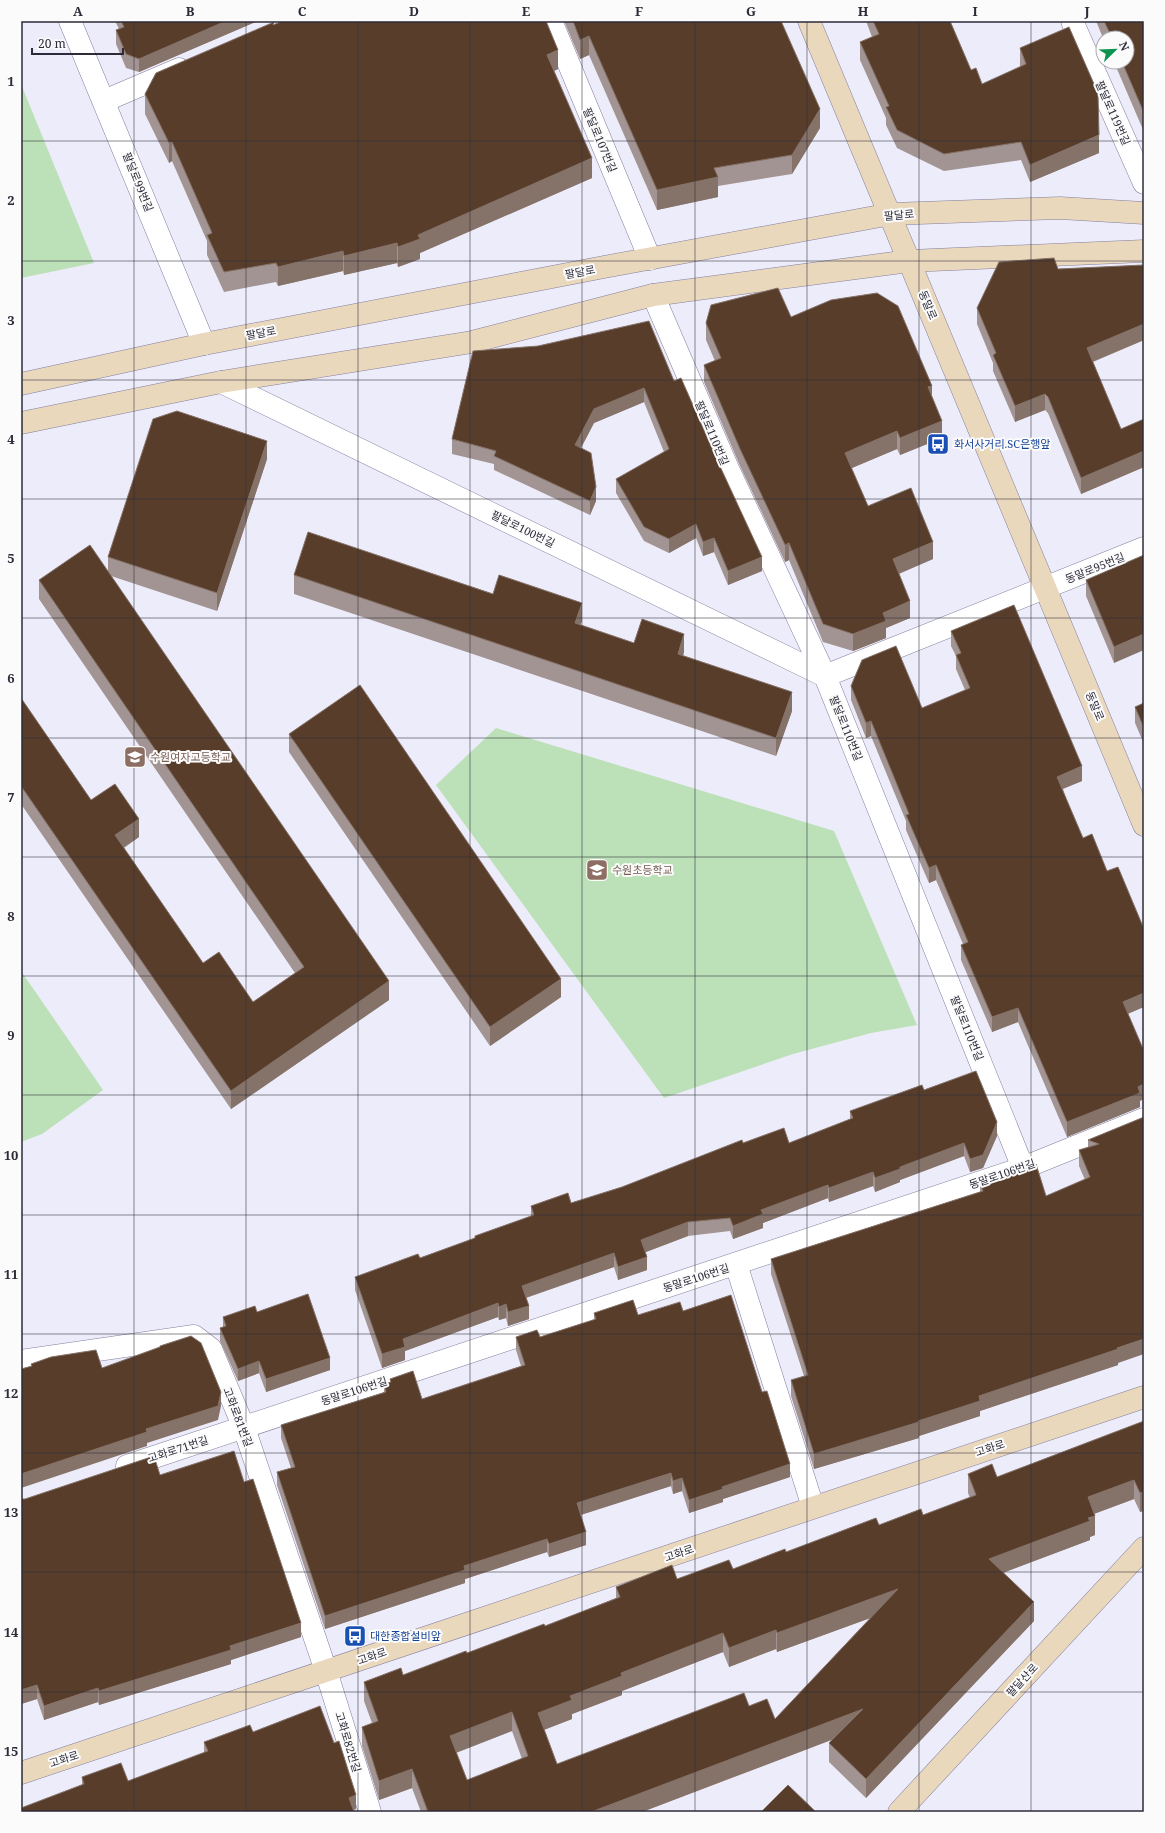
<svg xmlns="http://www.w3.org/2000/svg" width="1165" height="1833" viewBox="0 0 1165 1833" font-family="'Noto Serif','Noto Sans KR',serif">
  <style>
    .green { fill: #bce0b8 }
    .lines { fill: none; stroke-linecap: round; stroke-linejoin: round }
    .street-casing { stroke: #837f9f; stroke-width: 23 }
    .secondary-casing { stroke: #837f9f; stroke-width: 23 }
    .street { stroke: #fff; stroke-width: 22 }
    .secondary { stroke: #ead8bd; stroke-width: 22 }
    .wall { fill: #a29492; fill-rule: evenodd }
    .shaded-wall { fill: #857269 }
    .building { fill: #583d2b; stroke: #857269; fill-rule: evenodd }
    .grid { fill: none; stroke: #2d2b39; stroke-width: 1; stroke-opacity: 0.55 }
    .labels { text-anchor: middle; stroke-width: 4; stroke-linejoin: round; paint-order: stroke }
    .street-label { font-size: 11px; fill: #2d2b39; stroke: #fbfbfb }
    .transit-label { font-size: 11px; fill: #164399; stroke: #fbfbfb; text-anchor: start }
    .education-label { font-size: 11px; fill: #785e54; stroke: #fbfbfb; text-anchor: start }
    .neatline { fill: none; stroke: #2d2b39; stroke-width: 1.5 }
    .grid-label { font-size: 13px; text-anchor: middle; font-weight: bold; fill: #2d2b39 }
  </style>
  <rect width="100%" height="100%" fill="#edecfa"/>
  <g class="green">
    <polygon points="21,84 94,263 21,278"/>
    <polygon points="496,728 834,831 917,1025 871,1033 793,1054 664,1098 436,785"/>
    <polygon points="21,971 103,1090 42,1134 21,1142"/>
  </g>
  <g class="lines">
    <g class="street-casing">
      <g id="street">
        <polyline points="70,21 204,344"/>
        <polyline points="551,21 650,259"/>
        <polyline points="1072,21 1144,183"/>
        <polyline points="104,101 179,69"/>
        <polyline points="653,295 729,471 825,676 1023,1168"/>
        <polyline points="221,382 825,676"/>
        <polyline points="825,676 1144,548"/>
        <polyline points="736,1264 813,1507"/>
        <polyline points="21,1361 194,1336 211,1349 244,1428 326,1671 370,1812"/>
        <polyline points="127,1466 1023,1168 1144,1119"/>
      </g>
    </g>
    <g class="secondary-casing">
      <g id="secondary">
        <polyline points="809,21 1144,825"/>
        <polyline points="21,384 204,344 604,267 891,214 1060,208 1144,213"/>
        <polyline points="21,423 221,382 472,342 653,295 909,261 1144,251"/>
        <polyline points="21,1773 1144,1397"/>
        <polyline points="899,1812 1144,1548"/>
      </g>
    </g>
    <use href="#street" class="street"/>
    <use href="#secondary" class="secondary"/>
  </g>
  <g class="wall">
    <polygon points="115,21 258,21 139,72 126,68 116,44 116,30 119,29"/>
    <polygon points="564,21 781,21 820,128 792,174 718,186 718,197 657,210 589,55 580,59"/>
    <polygon points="866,21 950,21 971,70 982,84 1020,67 1020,48 1099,153 1030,182 1021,160 944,171 897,148 886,125 886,118 860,60 860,42 872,37"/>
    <polygon points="1096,21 1144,21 1144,132 1114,62 1127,62 1127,38 1103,38"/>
    <polygon points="274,25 558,69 554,71 592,178 420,253 420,259 398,267 397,263 344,275 343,271 278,286 276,282 224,292 207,255 207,241 172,161 169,163 145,114 145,94"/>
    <polygon points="1144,265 1144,340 1093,362 1121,429 1144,419 1144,467 1081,494 1048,413 1045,410 1015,422 993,371 993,363 977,324 977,308 1058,269"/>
    <polygon points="791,317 932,396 942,438 900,455 897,449 851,468 868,506 933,559 899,574 910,618 886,628 886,638 853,651 823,642 789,560 785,562 740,466 704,382 704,365 715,361 706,340 706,323"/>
    <polygon points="674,381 762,571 728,585 714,552 703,556 696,538 669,553 644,541 616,493 616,479 664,452 644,402 594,423 581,448 596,501 590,515 494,470 494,464 452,454 452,439"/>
    <polygon points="267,459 217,611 111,576 389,1000 231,1109 21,804 21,698 91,800 139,837 124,848 203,963 253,1002 295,973 39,599 39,580 108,571 108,557"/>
    <polygon points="1144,555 1114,663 1086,596 1086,580"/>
    <polygon points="294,575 493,594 582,621 580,625 634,643 684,652 683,656 792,711 776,756 294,594"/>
    <polygon points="951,631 1082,781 1063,789 1128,1014 1140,1101 1140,1107 1067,1137 1018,1022 992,1032 961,960 961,945 963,944 936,880 929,883 906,830 906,821 871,736 866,738 851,700 851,686 922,708 965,690 956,669 956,656 951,646"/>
    <polygon points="1144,703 1144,744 1135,723 1135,707"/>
    <polygon points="289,734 561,997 490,1046 289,752"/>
    <polygon points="924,1090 997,1136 983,1168 970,1172 964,1156 900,1180 900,1182 875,1192 873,1186 829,1202 828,1198 763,1223 763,1228 733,1239 730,1231 688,1236 645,1252 647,1270 618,1280 614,1267 526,1298 529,1319 508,1326 506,1318 499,1320 498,1317 405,1351 405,1360 382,1368 355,1290 355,1277 420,1258 475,1238 475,1236 531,1216 531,1206 571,1203 622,1187 743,1143 789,1143 850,1119 850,1111"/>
    <polygon points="1144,1117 1118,1365 980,1411 980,1416 919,1436 919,1438 814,1469 791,1396 791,1380 804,1376 771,1274 771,1259 980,1192 980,1182 1046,1196 1085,1180 1079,1166 1079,1150 1088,1147 1088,1140"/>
    <polygon points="683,1311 790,1477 723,1499 723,1502 689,1513 682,1491 673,1494 671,1486 581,1515 586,1545 549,1557 547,1552 465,1579 465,1583 325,1629 277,1485 277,1472 291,1468 281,1438 281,1425 384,1393 384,1384 390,1382 390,1379 422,1399 521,1366 516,1350 516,1337 540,1337 594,1320 594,1313 638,1315"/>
    <polygon points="257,1312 330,1370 266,1392 259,1373 238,1381 220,1341 220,1328 223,1327 223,1317"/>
    <path d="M 1144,1421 L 1140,1512 L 1134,1499 L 1094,1514 L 1095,1535 L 1090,1537 L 1090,1540 L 1003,1573 L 1034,1621 L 866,1798 L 829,1762 L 829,1743 L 832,1739 L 642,1812 L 421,1812 L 412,1788 L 379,1800 L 362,1746 L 362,1727 L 372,1723 L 364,1701 L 364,1682 L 403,1675 L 545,1626 L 616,1598 L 616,1587 L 677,1579 L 733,1569 L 786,1552 L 879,1525 L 923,1515 L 970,1498 L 968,1493 L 968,1474 L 997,1477 ZM 870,1618 L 775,1719 L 749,1706 L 557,1764 L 544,1730 L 572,1719 L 572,1714 L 622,1695 L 622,1691 L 723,1652 L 729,1667 L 776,1649 L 777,1652 ZM 512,1731 L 522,1759 L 467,1780 L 456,1753 Z"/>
    <polygon points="160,1475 244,1482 301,1637 231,1660 231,1664 99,1705 98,1702 44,1720 37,1699 21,1704 21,1499 25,1499"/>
    <polygon points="253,1732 356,1809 353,1810 82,1785 82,1777 128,1781 204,1753 204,1742"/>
  </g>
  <g class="shaded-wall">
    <polygon points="226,21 258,21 139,72 139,59"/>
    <polygon points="589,36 589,55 580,59 580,40"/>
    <polygon points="558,50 558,69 547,74 547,55"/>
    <polygon points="820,109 820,128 792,174 792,155"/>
    <polygon points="1099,135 1099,153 1030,182 1030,165"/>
    <polygon points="172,142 172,161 169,163 169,143"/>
    <polygon points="592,158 592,178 420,253 420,259 398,267 398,247 418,235"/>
    <polygon points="718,177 718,197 657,210 657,190"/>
    <polygon points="397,243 397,263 344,275 344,256"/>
    <polygon points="343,251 343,271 278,286 278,267"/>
    <polygon points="1144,324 1144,340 1087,364 1087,348"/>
    <polygon points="932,386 932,403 928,387"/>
    <polygon points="644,388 644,402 594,423 575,459 575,445 594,409"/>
    <polygon points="1045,394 1045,410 1015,422 1015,406"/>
    <polygon points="942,421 942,438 900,455 900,438"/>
    <polygon points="897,431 897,449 845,471 845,453"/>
    <polygon points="267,441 267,459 217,611 217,593"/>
    <polygon points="1144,451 1144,467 1081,494 1081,478"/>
    <polygon points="596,487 596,501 590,515 590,501"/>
    <polygon points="696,524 696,538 669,553 669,539"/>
    <polygon points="714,538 714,552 703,556 703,542"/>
    <polygon points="933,542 933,559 893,576 893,559"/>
    <polygon points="789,543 789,560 785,562 785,545"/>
    <polygon points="762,557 762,571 728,585 728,571"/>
    <polygon points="910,601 910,618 886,628 886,638 853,651 853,634 883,613"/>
    <polygon points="582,603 582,621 575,642 575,623"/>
    <polygon points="684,634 684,652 678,672 678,654"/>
    <polygon points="1144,634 1144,650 1114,663 1114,647"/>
    <polygon points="792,692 792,711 776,756 776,738"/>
    <polygon points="871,721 871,736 866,738 866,723"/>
    <polygon points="1082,766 1082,781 1057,791 1057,777"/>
    <polygon points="139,819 139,837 115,853 115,835"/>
    <polygon points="936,865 936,880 929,883 929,868"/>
    <polygon points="561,979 561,997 490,1046 490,1027"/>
    <polygon points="389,981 389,1000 231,1109 231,1091"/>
    <polygon points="1144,993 1144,1007 1123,1016 1123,1002"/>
    <polygon points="1018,1008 1018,1022 992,1032 992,1017"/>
    <polygon points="1144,1084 1144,1099 1140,1101 1140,1107 1067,1137 1067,1122"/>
    <polygon points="997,1122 997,1136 983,1168 970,1172 970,1159"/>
    <polygon points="964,1143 964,1156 900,1180 900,1182 875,1192 875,1178 900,1167"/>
    <polygon points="873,1172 873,1186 829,1202 829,1188"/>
    <polygon points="828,1185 828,1198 763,1223 763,1228 733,1239 733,1226 761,1210"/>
    <polygon points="688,1222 688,1236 641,1254 641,1240"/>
    <polygon points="614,1253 614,1267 522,1299 522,1286"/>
    <polygon points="647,1257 647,1270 618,1280 618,1267"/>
    <polygon points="498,1303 498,1317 405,1351 405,1360 382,1368 382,1354 403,1339"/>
    <polygon points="506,1304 506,1318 499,1320 499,1307"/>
    <polygon points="529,1306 529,1319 508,1326 508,1312"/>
    <polygon points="1144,1339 1144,1354 1118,1363 1118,1365 980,1411 980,1416 919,1436 919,1438 814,1469 814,1454 918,1421 979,1396 1117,1348"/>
    <polygon points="330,1358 330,1370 266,1392 266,1379"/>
    <polygon points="259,1361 259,1373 238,1381 238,1369"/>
    <polygon points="221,1392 221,1406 218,1420 147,1443 147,1446 21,1488 21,1474"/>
    <polygon points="790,1464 790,1477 723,1499 723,1502 689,1513 689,1500 722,1487"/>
    <polygon points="671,1473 671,1486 577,1516 577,1503"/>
    <polygon points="682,1478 682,1491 673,1494 673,1481"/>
    <polygon points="1134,1480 1134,1499 1088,1516 1088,1497"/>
    <polygon points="1144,1492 1144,1511 1140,1512 1140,1493"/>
    <polygon points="1095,1516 1095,1535 1090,1537 1090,1540 989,1578 989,1559"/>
    <polygon points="586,1532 586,1545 549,1557 549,1544"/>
    <polygon points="547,1539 547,1552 465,1579 465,1583 325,1629 325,1616 464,1566"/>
    <polygon points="898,1589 898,1608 777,1652 777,1633"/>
    <polygon points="1034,1602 1034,1621 866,1798 866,1779"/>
    <polygon points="301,1623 301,1637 231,1660 231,1664 99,1705 99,1691 230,1646"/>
    <polygon points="776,1630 776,1649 729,1667 729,1648"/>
    <polygon points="723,1633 723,1652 622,1691 622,1695 572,1714 572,1719 538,1732 538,1713 570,1696 621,1673"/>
    <polygon points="37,1685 37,1699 21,1704 21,1690"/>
    <polygon points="98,1688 98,1702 44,1720 44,1706"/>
    <polygon points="863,1709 863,1728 642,1812 591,1812"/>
    <polygon points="512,1712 512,1731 450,1755 450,1736"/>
    <polygon points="412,1769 412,1788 379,1800 379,1781"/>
    <polygon points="356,1795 356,1809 349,1811 349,1798"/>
  </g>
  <g class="building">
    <polygon points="121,21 226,21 139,59 126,54 116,30 124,27"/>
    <polygon points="283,21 546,21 558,50 547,55 592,158 418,235 420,239 398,247 397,243 344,256 343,251 278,267 276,263 224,272 207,235 212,233 172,142 169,143 145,94 156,73 274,22 273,25"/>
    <polygon points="573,21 781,21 820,109 792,155 714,168 718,177 657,190 589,36 580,40"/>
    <polygon points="873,21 950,21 971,70 976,68 982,84 1026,64 1020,48 1069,27 1098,93 1099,135 1030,165 1021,142 944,154 897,130 886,107 889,106 860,42 879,34"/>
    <polygon points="1104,21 1144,21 1144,113 1122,62 1127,62 1127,38 1112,38"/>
    <polygon points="1054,258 1058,269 1144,265 1144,324 1087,348 1121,429 1144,419 1144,451 1081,478 1048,397 1045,394 1015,406 993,355 996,353 977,308 999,262"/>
    <polygon points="778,288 791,317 831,300 877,293 898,306 932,386 928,387 942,421 900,438 897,431 845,453 868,506 911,488 933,542 893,559 910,601 883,613 886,621 853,634 823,624 789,543 785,545 740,449 704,365 721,358 706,323 711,305"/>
    <polygon points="649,321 674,381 681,378 718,462 762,557 728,571 714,538 703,542 696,524 669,539 644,527 616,479 669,449 644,388 594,409 575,445 591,453 596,487 590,501 494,456 496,451 452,439 473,351 538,346"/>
    <polygon points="177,411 267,441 217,593 108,557 153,419"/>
    <polygon points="308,532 493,594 499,575 582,603 575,623 634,643 642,619 684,634 678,654 792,692 776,738 294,575"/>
    <polygon points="90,545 389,981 231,1091 21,786 21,698 91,800 115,784 139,819 115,835 203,963 219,952 253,1002 304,967 39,580"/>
    <polygon points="1144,555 1144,634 1114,647 1086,580"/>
    <polygon points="1014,605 1082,766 1057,777 1083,838 1092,834 1107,871 1118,867 1144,929 1144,993 1123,1002 1144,1051 1144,1084 1138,1087 1140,1093 1067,1122 1018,1008 992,1017 961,945 968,942 936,865 929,868 906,815 909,814 871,721 866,723 851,686 862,660 896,646 922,708 970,688 956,655 961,653 951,631"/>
    <polygon points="360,685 561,979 490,1027 289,734"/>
    <polygon points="1144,703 1144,728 1135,707"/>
    <polygon points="976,1071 997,1122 983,1155 970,1159 964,1143 900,1167 900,1169 875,1178 873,1172 829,1188 828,1185 761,1210 763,1214 733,1226 730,1218 688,1222 641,1240 647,1257 618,1267 614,1253 522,1286 529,1306 508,1312 506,1304 499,1307 498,1303 403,1339 405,1347 382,1354 355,1277 418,1254 420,1258 475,1238 475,1236 534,1215 531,1206 568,1193 571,1203 622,1187 742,1140 743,1143 784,1128 789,1143 853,1118 850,1111 922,1085 924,1090"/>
    <polygon points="1144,1117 1144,1339 1117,1348 1118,1349 979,1396 980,1401 918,1421 919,1422 814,1454 791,1380 808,1375 771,1259 983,1191 980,1182 1036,1164 1046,1196 1090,1177 1079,1150 1099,1144 1088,1140"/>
    <polygon points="308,1294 330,1358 266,1379 259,1361 238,1369 220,1328 226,1326 223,1317 255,1306 257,1312"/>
    <polygon points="731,1295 762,1392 767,1391 790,1464 722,1487 723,1489 689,1500 682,1478 673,1481 671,1473 577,1503 586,1532 549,1544 547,1539 464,1566 465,1570 325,1616 277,1472 295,1467 281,1425 386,1392 384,1384 391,1382 390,1379 413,1371 422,1399 525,1365 516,1337 537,1330 540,1337 596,1319 594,1313 633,1300 638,1315 680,1302 683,1311"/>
    <polygon points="191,1336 201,1343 221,1392 218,1406 146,1429 147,1432 21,1474 21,1369 32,1366 31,1364 51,1357 96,1350 102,1368 160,1347 160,1346"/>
    <path d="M 1144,1421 L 1144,1492 L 1140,1493 L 1134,1480 L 1088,1497 L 1095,1516 L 1088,1518 L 1090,1521 L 989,1559 L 1034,1602 L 866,1779 L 829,1743 L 863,1709 L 591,1812 L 428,1812 L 412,1769 L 379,1781 L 362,1727 L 378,1721 L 364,1682 L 401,1668 L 403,1675 L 466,1651 L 467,1653 L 544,1624 L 545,1626 L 620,1597 L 616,1587 L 672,1565 L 677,1579 L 729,1560 L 733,1569 L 785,1549 L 786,1552 L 876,1518 L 879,1525 L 921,1509 L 923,1515 L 976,1495 L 968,1474 L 992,1464 L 997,1477 ZM 898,1589 L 775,1719 L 767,1699 L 749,1706 L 744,1693 L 557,1764 L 538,1713 L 572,1700 L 570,1696 L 622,1676 L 621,1673 L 723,1633 L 729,1648 L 776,1630 L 777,1633 ZM 512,1712 L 528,1756 L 467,1780 L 450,1736 Z"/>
    <polygon points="234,1451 244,1482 253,1479 301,1623 230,1646 231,1650 99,1691 98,1688 44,1706 37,1685 21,1690 21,1499 25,1499 154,1456 160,1475"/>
    <polygon points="320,1706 334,1743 339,1741 356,1795 349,1798 354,1812 21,1812 21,1808 84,1784 82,1777 121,1763 128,1781 208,1751 204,1742 250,1725 253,1732"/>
    <polygon points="788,1785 816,1812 761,1812"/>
  </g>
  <path class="grid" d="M 134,21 L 134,1812M 246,21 L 246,1812M 358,21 L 358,1812M 470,21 L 470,1812M 582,21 L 582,1812M 695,21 L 695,1812M 807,21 L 807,1812M 919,21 L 919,1812M 1031,21 L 1031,1812M 21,141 L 1144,141M 21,261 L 1144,261M 21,380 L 1144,380M 21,499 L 1144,499M 21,618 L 1144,618M 21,738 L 1144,738M 21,857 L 1144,857M 21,976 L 1144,976M 21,1095 L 1144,1095M 21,1215 L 1144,1215M 21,1334 L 1144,1334M 21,1453 L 1144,1453M 21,1572 L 1144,1572M 21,1692 L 1144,1692"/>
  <defs>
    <g id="bus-square" transform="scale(1.15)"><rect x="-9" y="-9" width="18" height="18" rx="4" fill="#1a4fb4" stroke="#fbfbfb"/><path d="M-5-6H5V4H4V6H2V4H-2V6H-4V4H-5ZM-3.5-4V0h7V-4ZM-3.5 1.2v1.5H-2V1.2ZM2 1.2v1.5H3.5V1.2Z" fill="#fff"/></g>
    <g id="school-square" transform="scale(1.15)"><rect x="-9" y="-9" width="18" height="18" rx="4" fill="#8d6e63" stroke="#fbfbfb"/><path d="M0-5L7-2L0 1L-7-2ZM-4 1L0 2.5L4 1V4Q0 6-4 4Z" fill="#fff"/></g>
  </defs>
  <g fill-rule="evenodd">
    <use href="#bus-square" x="938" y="444"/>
    <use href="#school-square" x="135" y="757"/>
    <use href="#school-square" x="597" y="870"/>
    <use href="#bus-square" x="355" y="1636"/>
  </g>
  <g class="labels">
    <g class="street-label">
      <text transform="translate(1113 113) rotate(66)" y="4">팔달로119번길</text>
      <text transform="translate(600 140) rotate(67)" y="4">팔달로107번길</text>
      <text transform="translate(138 182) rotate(68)" y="4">팔달로99번길</text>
      <text transform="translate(899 215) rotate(-5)" y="4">팔달로</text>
      <text transform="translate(580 272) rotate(-11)" y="4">팔달로</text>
      <text transform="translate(928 305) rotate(67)" y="4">동말로</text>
      <text transform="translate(261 333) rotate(-11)" y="4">팔달로</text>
      <text transform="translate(712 433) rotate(67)" y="4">팔달로110번길</text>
      <text transform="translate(523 529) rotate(26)" y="4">팔달로100번길</text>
      <text transform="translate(1095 568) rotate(-22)" y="4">동말로95번길</text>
      <text transform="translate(1095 706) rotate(67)" y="4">동말로</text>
      <text transform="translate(846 728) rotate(68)" y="4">팔달로110번길</text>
      <text transform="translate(967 1028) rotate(68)" y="4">팔달로110번길</text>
      <text transform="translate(1002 1174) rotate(-19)" y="4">동말로106번길</text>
      <text transform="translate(696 1278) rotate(-18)" y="4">동말로106번길</text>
      <text transform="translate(354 1391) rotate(-18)" y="4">동말로106번길</text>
      <text transform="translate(238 1417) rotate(69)" y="4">고화로81번길</text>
      <text transform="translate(990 1448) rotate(-18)" y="4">고화로</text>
      <text transform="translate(178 1449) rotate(-18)" y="4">고화로71번길</text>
      <text transform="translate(679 1553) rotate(-19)" y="4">고화로</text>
      <text transform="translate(372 1656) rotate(-19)" y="4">고화로</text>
      <text transform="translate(1022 1680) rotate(-47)" y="4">팔달산로</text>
      <text transform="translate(348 1742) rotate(73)" y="4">고화로82번길</text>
      <text transform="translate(64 1759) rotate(-18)" y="4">고화로</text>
    </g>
    <g class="transit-label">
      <text x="954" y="448">화서사거리.SC은행앞</text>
      <text x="370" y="1640">대한종합설비앞</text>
    </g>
    <g class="education-label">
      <text x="150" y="761">수원여자고등학교</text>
      <text x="612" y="874">수원초등학교</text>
    </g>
  </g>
  <rect width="1165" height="1833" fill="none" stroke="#fbfbfb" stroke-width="44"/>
  <g transform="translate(1115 50) rotate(67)"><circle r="19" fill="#fbfbfb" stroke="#a9a8ad"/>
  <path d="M0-3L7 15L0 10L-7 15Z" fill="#0d9250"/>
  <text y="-6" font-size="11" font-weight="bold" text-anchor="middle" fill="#2d2b39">N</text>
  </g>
  <path d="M32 48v6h91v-6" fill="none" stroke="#2d2b39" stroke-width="2"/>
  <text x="38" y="48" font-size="12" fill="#2d2b39" stroke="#fbfbfb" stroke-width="3" paint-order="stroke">20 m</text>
  <rect x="22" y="22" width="1121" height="1789" class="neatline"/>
  <g class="grid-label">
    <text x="78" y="16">A</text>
    <text x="190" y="16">B</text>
    <text x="302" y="16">C</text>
    <text x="414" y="16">D</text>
    <text x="526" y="16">E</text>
    <text x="639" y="16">F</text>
    <text x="751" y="16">G</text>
    <text x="863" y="16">H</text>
    <text x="975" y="16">I</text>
    <text x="1087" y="16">J</text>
    <text x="11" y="86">1</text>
    <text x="11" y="205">2</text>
    <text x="11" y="325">3</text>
    <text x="11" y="444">4</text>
    <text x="11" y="563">5</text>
    <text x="11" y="683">6</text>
    <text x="11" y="802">7</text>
    <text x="11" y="921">8</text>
    <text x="11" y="1040">9</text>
    <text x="11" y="1160">10</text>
    <text x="11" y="1279">11</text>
    <text x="11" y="1398">12</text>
    <text x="11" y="1517">13</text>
    <text x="11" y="1637">14</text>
    <text x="11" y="1756">15</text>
  </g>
</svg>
